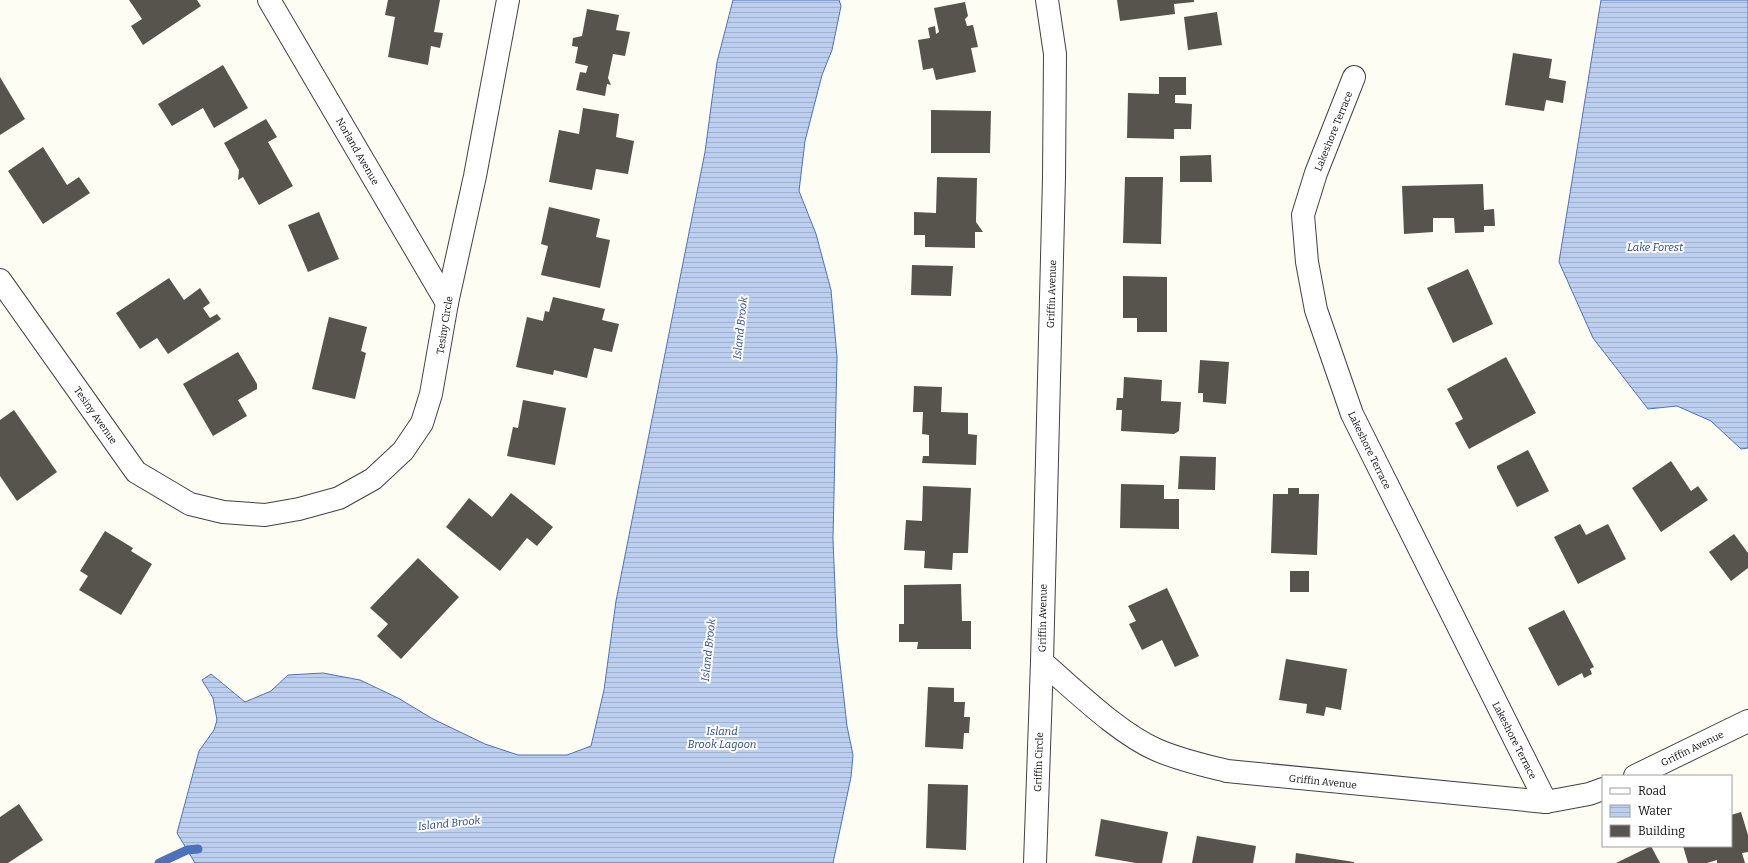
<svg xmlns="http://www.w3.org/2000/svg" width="1748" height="863" viewBox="0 0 1748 863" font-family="Bitter,serif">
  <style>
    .water { fill: url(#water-rules); stroke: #4c72be }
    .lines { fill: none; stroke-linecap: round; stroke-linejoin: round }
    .stream { stroke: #4c72be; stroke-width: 9 }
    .building { fill: #57534d }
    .minor-casing { stroke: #424242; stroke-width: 24 }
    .minor { stroke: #fff; stroke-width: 22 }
    .labels { text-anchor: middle; stroke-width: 4; stroke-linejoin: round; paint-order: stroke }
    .street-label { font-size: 10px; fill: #0f0f0f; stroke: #fff }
    .water-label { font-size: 11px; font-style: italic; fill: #264693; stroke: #fff }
  </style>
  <defs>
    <pattern id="water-rules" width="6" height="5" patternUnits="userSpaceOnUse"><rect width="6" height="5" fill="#bdcfef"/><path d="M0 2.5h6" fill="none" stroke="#a1b1cc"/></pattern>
  </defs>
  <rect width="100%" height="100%" fill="#fdfdf3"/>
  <g class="water">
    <polygon points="733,0 839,0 841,6 832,50 822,75 805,141 799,191 816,234 831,290 837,357 833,539 837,637 847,726 853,755 851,777 833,863 195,863 177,833 199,751 214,730 217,720 213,698 202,680 211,674 245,702 271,691 288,675 323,673 360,680 398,698 433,719 485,744 518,755 567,755 591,746 604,690 616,601 705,152 717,62"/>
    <polygon points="1601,0 1748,0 1748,448 1741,449 1711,421 1677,406 1648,409 1593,338 1559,262"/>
  </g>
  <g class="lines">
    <polyline class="stream" points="159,863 187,850 198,849"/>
  </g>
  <g class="building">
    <polygon points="129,0 197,0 201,6 143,45 131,26 142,19"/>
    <polygon points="388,0 440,0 434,32 443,33 440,48 431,46 428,65 388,57 395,17 385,15"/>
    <polygon points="1117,0 1194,0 1194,2 1174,4 1175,14 1120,21"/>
    <polygon points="965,2 968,16 965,19 967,26 973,25 978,47 971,48 976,72 936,80 933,68 923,70 918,40 930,38 928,28 935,26 936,34 939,32 934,8"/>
    <polygon points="587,9 619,15 616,30 630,32 625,56 613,54 608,78 611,85 607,84 605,96 576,90 580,72 586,73 588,66 575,63 578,47 572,46 573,38 582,36"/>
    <polygon points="1217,12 1222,45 1188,50 1184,17"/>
    <polygon points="1513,53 1552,59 1549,78 1566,81 1563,103 1546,100 1544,111 1505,105"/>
    <polygon points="223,65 248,108 214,128 203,108 172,126 158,104"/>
    <polygon points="0,77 25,119 0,135"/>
    <polygon points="1159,77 1186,77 1186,95 1175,95 1175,103 1192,104 1191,129 1174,129 1174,139 1127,138 1128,93 1159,94"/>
    <polygon points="583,108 619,114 616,137 634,141 628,174 596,169 592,190 549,182 559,130 579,134"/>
    <polygon points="931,110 991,111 990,153 931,153"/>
    <polygon points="266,119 277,137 268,142 293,186 259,205 243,177 238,180 239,170 224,143"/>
    <polygon points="43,147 67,185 79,177 90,193 43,224 8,171"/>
    <polygon points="1211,155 1212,182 1180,182 1180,156"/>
    <polygon points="937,177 977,178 976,222 983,232 975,232 975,248 925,247 925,235 914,235 914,212 936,213"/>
    <polygon points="1125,177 1163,177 1161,244 1123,243"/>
    <polygon points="1483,184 1484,210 1494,209 1495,226 1484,226 1484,232 1455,233 1454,218 1433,218 1433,232 1404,234 1402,186"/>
    <polygon points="549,207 600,219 596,237 610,240 600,288 541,275 548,246 541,244"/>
    <polygon points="319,212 339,259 308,272 288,225"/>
    <polygon points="912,265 953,266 951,296 911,295"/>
    <polygon points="1468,269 1493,324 1453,343 1427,288"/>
    <polygon points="1123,276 1167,277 1167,332 1137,332 1137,318 1123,318"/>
    <polygon points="169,278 184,300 200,288 210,303 203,308 210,318 217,314 221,319 168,354 157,338 140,349 116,313"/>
    <polygon points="553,297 605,309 602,320 619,324 612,352 594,348 587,378 554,370 553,375 516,367 527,317 543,321 545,311 549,312"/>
    <polygon points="329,317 367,327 361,351 366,353 355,399 312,389"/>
    <polygon points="238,352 257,384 257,389 238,400 247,416 213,436 183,384"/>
    <polygon points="1506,357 1536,413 1469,449 1455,423 1463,419 1447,389"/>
    <polygon points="1200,360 1229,362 1226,404 1203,402 1203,393 1198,393"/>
    <polygon points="1124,377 1162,380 1161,401 1181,402 1179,431 1174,434 1121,431 1122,410 1116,410 1117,398 1123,398"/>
    <polygon points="914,386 942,387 941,412 968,413 968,434 977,435 976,465 922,463 923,456 929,456 929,435 922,434 923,412 913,412"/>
    <polygon points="523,400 566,408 555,465 507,456 513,427 518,428"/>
    <polygon points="14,410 57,472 17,501 0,476 0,420"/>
    <polygon points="1528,450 1549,491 1517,507 1497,468 1497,466"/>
    <polygon points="1180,456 1216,457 1215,490 1178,489"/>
    <polygon points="1671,461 1691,491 1698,486 1708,500 1661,532 1632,488"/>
    <polygon points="1121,484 1164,485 1164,499 1179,499 1179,529 1120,528"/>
    <polygon points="923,486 971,488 968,553 953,553 952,570 924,568 925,551 904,550 906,520 922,521"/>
    <polygon points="1288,488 1299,488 1299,494 1319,494 1317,555 1271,553 1273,494 1288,494"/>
    <polygon points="511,493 553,527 537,546 527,538 500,571 446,527 469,498 492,517"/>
    <polygon points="1580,524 1586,535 1608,524 1626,559 1578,584 1554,537"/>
    <polygon points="105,531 133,548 131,551 152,564 121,615 79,590 88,576 80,571"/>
    <polygon points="1734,534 1748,553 1748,568 1731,581 1709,552"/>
    <polygon points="418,558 459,597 401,659 377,636 388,624 370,608"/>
    <rect x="1290" y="571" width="19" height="21"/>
    <polygon points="961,584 962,621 971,621 971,649 917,649 918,642 899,642 899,624 904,624 904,585"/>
    <polygon points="1167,588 1199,656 1175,667 1162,640 1142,650 1129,624 1136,621 1128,606"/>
    <polygon points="1564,610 1594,667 1590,669 1592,674 1584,678 1582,673 1558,686 1528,628"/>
    <polygon points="1286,659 1347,669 1341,710 1326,707 1324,716 1306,713 1307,704 1279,700"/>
    <polygon points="928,687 954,688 954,702 965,702 964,717 970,717 969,733 964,733 963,749 925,747"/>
    <polygon points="928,784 968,785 966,850 926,848"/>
    <polygon points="19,804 43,840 8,863 0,863 0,817"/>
    <polygon points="1741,812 1748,835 1748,852 1742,853 1745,863 1717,863 1717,860 1707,863 1688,863 1683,846 1731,846 1731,815"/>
    <polygon points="1101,819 1168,832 1162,863 1136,863 1095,856"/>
    <polygon points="1197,836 1256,846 1253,863 1192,863"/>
    <polygon points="1651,846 1660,863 1616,863"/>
    <polygon points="1296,853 1354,862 1354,863 1295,863"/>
  </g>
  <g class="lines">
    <g class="minor-casing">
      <g id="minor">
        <polyline points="269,0 447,303"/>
        <path d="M 1047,0 L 1055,54 L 1054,177 L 1042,662 C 1075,690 1118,733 1157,750 C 1180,760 1203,765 1227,771 L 1546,802 L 1589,794 L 1603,789"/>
        <polyline points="1354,77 1316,173 1303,215 1307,262 1316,310 1352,414 1546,802"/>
        <polyline points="0,280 136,472 190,504 223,512 265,515 299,509 339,498 373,479 403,451 422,423 431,394 447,303 475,176 508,0"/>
        <polyline points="1635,776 1748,721"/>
        <polyline points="1035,863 1042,662"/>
      </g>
    </g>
    <use href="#minor" class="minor"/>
  </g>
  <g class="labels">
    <g class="street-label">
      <text transform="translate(1333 131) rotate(-68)" y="4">Lakeshore Terrace</text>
      <text transform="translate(358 151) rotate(60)" y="4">Norland Avenue</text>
      <text transform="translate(1051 294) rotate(-88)" y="4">Griffin Avenue</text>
      <text transform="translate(444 325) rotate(-81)" y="4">Tesiny Circle</text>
      <text transform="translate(96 415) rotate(55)" y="4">Tesiny Avenue</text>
      <text transform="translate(1370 450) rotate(64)" y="4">Lakeshore Terrace</text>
      <text transform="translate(1042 618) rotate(-89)" y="4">Griffin Avenue</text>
      <text transform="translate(1515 740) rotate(63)" y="4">Lakeshore Terrace</text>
      <text transform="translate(1692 748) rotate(-26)" y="4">Griffin Avenue</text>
      <text transform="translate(1038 762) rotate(-88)" y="4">Griffin Circle</text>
      <text transform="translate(1323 781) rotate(6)" y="4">Griffin Avenue</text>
    </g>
    <g class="water-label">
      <text x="1655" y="251">Lake Forest</text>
      <text transform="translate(740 328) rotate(-84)" y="4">Island Brook</text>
      <text transform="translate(708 650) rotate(-84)" y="4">Island Brook</text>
      <text x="722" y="735">Island<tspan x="722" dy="13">Brook Lagoon</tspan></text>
      <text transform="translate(449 823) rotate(-6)" y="4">Island Brook</text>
    </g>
  </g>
  <rect x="1602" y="775" width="130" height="72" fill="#ffffff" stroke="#9f9f9f"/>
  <rect x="1610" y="788" width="20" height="6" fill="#ffffff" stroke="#9f9f9f"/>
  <text x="1638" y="795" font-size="12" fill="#0f0f0f">Road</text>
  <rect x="1610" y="805" width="20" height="12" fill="url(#water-rules)" stroke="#9f9f9f"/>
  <text x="1638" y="815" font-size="12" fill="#0f0f0f">Water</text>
  <rect x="1610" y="825" width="20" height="12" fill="#57534d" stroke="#9f9f9f"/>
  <text x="1638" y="835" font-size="12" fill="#0f0f0f">Building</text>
</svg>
